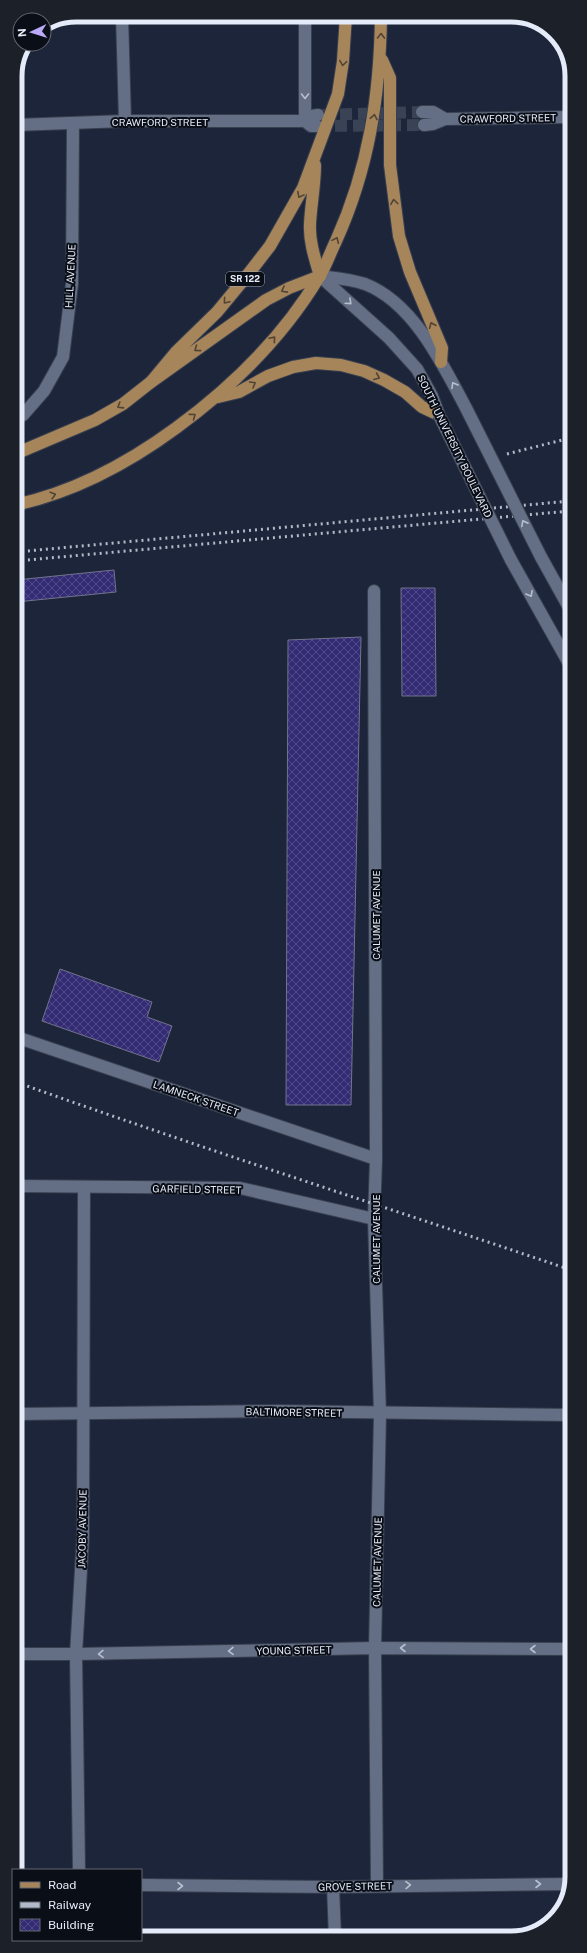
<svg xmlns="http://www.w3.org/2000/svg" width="587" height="1953" viewBox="0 0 587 1953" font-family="'Public Sans',sans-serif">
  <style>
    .building { fill: url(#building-cross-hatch); stroke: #72738c }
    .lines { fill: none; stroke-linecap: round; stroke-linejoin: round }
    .street-tunnel { stroke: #3a4356; stroke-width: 12; stroke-dasharray: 12 6; stroke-linecap: butt }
    .street-casing { stroke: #383f4f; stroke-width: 14 }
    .secondary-casing { stroke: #383f4f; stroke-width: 14 }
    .primary-casing { stroke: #383f4f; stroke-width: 14 }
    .street { stroke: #646f86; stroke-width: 12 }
    .secondary { stroke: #646f86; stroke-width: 12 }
    .primary { stroke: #a7855a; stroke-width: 12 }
    .rail { stroke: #b2b9c8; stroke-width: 3; stroke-dasharray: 2 4; stroke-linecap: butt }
    .secondary-bridge-casing { stroke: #383f4f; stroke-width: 14; stroke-linecap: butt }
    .secondary-bridge { stroke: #646f86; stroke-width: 12 }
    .oneway { stroke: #514435 }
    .oneway2 { stroke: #b8c0d0 }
    .labels { text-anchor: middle; stroke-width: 4; stroke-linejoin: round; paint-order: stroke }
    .shield { fill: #0a0e17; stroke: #a3a9b4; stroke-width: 1 }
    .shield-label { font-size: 9px; font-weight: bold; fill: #e5ebf8 }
    .street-label { font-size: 10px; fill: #e5ebf8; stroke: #0a0e17 }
    .rim { fill: none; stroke: #e5ebf8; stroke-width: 5 }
  </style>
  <defs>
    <pattern id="building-cross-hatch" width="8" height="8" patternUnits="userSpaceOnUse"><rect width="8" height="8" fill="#332b73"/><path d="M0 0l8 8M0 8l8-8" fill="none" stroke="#504a88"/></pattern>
  </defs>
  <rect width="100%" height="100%" fill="#1c2539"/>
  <g class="building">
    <polygon points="114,570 116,592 16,602 16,580"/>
    <polygon points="401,588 435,588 436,696 402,696"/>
    <polygon points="361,637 351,1105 286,1105 288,640"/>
    <polygon points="60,969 152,1002 147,1017 172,1026 159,1062 42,1021"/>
  </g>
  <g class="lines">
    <g class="street-tunnel">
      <polyline points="322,115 422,112"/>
      <polyline points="317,126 424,125"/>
    </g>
    <g class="street-casing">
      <g id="street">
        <polyline points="122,15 125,121"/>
        <polyline points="422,112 433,112 445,119"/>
        <polyline points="305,121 305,15"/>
        <polyline points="305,121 311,126 317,126"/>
        <polyline points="15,125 125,121 305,121 312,116 318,115"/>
        <polyline points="424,125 433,124 445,119 570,117"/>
        <polyline points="15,418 23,415 44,391 63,357 72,284 73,123"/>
        <polyline points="374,591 376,1159 374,1219 380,1414 375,1648 377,1886"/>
        <polyline points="16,1037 376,1159"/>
        <polyline points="16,1186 240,1188 374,1219"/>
        <polyline points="16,1414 277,1411 571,1415"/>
        <polyline points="17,1654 76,1654 375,1648 572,1649"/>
        <polyline points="79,1870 76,1654 83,1536 84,1187"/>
        <polyline points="141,1885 333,1887 570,1884"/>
        <polyline points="333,1887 335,1937"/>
      </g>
    </g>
    <g class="secondary-casing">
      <g id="secondary">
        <path d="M 320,276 C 335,278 350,279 365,284 C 414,303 443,365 466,408"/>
        <polyline points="320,276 389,338 417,369 432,396 439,415"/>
        <polyline points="541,557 571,611"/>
        <polyline points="511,560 571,667"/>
      </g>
    </g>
    <g class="primary-casing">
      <g id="primary">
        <polyline points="382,60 390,78 390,165 399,236 410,272 442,348 441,362"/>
        <path d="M 315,165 C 315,185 311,204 310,224 C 309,241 315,259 320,276"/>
        <polyline points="151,382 176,352 217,312 246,277 270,246 303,188 338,94 343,61 346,15"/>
        <polyline points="218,397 239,392 268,376 293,367 316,363 341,365 364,371 384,380 405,392 422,407 439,415"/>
        <polyline points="15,454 95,420 123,404 151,382 266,300 289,288 320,276"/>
        <path d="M 15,505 C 75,492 127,464 176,428 C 232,387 283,337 319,277 C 326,266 330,253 336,241 C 369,168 380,95 381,15"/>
      </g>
    </g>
    <use href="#street" class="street"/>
    <use href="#secondary" class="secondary"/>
    <use href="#primary" class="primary"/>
    <g class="rail">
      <polyline points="507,454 570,438"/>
      <polyline points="16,552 570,501"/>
      <polyline points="16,561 570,511"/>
      <path d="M 16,1082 C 200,1148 386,1207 571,1270"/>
    </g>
    <g class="secondary-bridge-casing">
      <g id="secondary-bridge">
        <polyline points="466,408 541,557"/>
        <polyline points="439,415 511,560"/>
      </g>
    </g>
    <use href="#secondary-bridge" class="secondary-bridge"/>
  </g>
  <defs><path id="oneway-chevron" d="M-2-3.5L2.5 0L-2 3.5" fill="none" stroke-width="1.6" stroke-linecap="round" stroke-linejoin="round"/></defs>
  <g class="oneway">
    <use href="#oneway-chevron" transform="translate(381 36) rotate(-89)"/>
    <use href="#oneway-chevron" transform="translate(343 63) rotate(98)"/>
    <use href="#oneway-chevron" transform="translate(374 117) rotate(-79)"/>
    <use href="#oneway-chevron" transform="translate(300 195) rotate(118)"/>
    <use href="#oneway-chevron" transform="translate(394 202) rotate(-97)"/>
    <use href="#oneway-chevron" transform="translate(336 240) rotate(-66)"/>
    <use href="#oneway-chevron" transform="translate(284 290) rotate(152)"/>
    <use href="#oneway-chevron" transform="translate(226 301) rotate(130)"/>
    <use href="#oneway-chevron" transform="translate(432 325) rotate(-113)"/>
    <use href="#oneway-chevron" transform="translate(273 339) rotate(-49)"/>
    <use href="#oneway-chevron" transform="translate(197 349) rotate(144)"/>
    <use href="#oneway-chevron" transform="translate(377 377) rotate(23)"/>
    <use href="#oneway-chevron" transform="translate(253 384) rotate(-30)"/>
    <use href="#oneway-chevron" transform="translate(120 406) rotate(148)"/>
    <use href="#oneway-chevron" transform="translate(193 416) rotate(-37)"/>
    <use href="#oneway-chevron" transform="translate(53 495) rotate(-16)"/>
  </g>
  <g class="oneway2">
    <use href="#oneway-chevron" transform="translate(305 96) rotate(90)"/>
    <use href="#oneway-chevron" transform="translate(349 302) rotate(42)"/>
    <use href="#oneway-chevron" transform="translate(454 385) rotate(-119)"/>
    <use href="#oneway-chevron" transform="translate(524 523) rotate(-117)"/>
    <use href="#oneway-chevron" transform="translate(530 594) rotate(61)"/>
    <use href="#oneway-chevron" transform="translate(403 1648) rotate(-180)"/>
    <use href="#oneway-chevron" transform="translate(533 1649) rotate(-180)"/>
    <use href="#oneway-chevron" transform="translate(231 1651) rotate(179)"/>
    <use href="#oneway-chevron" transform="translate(101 1654) rotate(179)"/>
    <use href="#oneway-chevron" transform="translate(538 1884)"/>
    <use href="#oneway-chevron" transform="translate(408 1885) rotate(-1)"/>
    <use href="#oneway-chevron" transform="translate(180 1886)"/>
  </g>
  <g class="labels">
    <rect class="shield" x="226" y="272" width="38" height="14" rx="3"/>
    <g class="shield-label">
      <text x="245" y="282">SR 122</text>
    </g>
    <g class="street-label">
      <text transform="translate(508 118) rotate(-1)" y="4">CRAWFORD STREET</text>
      <text x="160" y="126">CRAWFORD STREET</text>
      <text transform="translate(70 276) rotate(-87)" y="4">HILL AVENUE</text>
      <text transform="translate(455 446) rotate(64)" y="4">SOUTH UNIVERSITY BOULEVARD</text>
      <text transform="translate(376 915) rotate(-90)" y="4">CALUMET AVENUE</text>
      <text transform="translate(196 1098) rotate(19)" y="4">LAMNECK STREET</text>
      <text transform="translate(197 1189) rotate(1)" y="4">GARFIELD STREET</text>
      <text transform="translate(376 1239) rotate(-90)" y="4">CALUMET AVENUE</text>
      <text transform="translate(294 1412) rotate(1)" y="4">BALTIMORE STREET</text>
      <text transform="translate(82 1529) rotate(-89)" y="4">JACOBY AVENUE</text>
      <text transform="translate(377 1562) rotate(-89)" y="4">CALUMET AVENUE</text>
      <text transform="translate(294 1650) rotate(-1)" y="4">YOUNG STREET</text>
      <text transform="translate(355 1886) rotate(-1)" y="4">GROVE STREET</text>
    </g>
  </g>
  <path d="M0 0H587V1953H0ZM76 22H511A54 54 0 0 1 565 76V1877A54 54 0 0 1 511 1931H76A54 54 0 0 1 22 1877V76A54 54 0 0 1 76 22Z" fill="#1c2029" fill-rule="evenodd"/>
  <path class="rim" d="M76 22H511A54 54 0 0 1 565 76V1877A54 54 0 0 1 511 1931H76A54 54 0 0 1 22 1877V76A54 54 0 0 1 76 22Z"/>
  <rect x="12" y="1869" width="130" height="72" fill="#0a0e17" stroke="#626671"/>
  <rect x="20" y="1882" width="20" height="6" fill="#a7855a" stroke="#626671"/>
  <text x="48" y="1889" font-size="12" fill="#e5ebf8">Road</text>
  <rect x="20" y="1902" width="20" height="6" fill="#b2b9c8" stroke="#626671"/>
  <text x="48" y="1909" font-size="12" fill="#e5ebf8">Railway</text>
  <rect x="20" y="1919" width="20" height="12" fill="url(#building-cross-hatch)" stroke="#626671"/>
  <text x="48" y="1929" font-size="12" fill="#e5ebf8">Building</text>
  <g transform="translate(32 32) rotate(266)"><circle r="19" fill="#0a0e17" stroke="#626671"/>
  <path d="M0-3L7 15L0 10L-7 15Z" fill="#baaaf7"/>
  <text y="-6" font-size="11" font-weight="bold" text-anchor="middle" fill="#e5ebf8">N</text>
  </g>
</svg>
